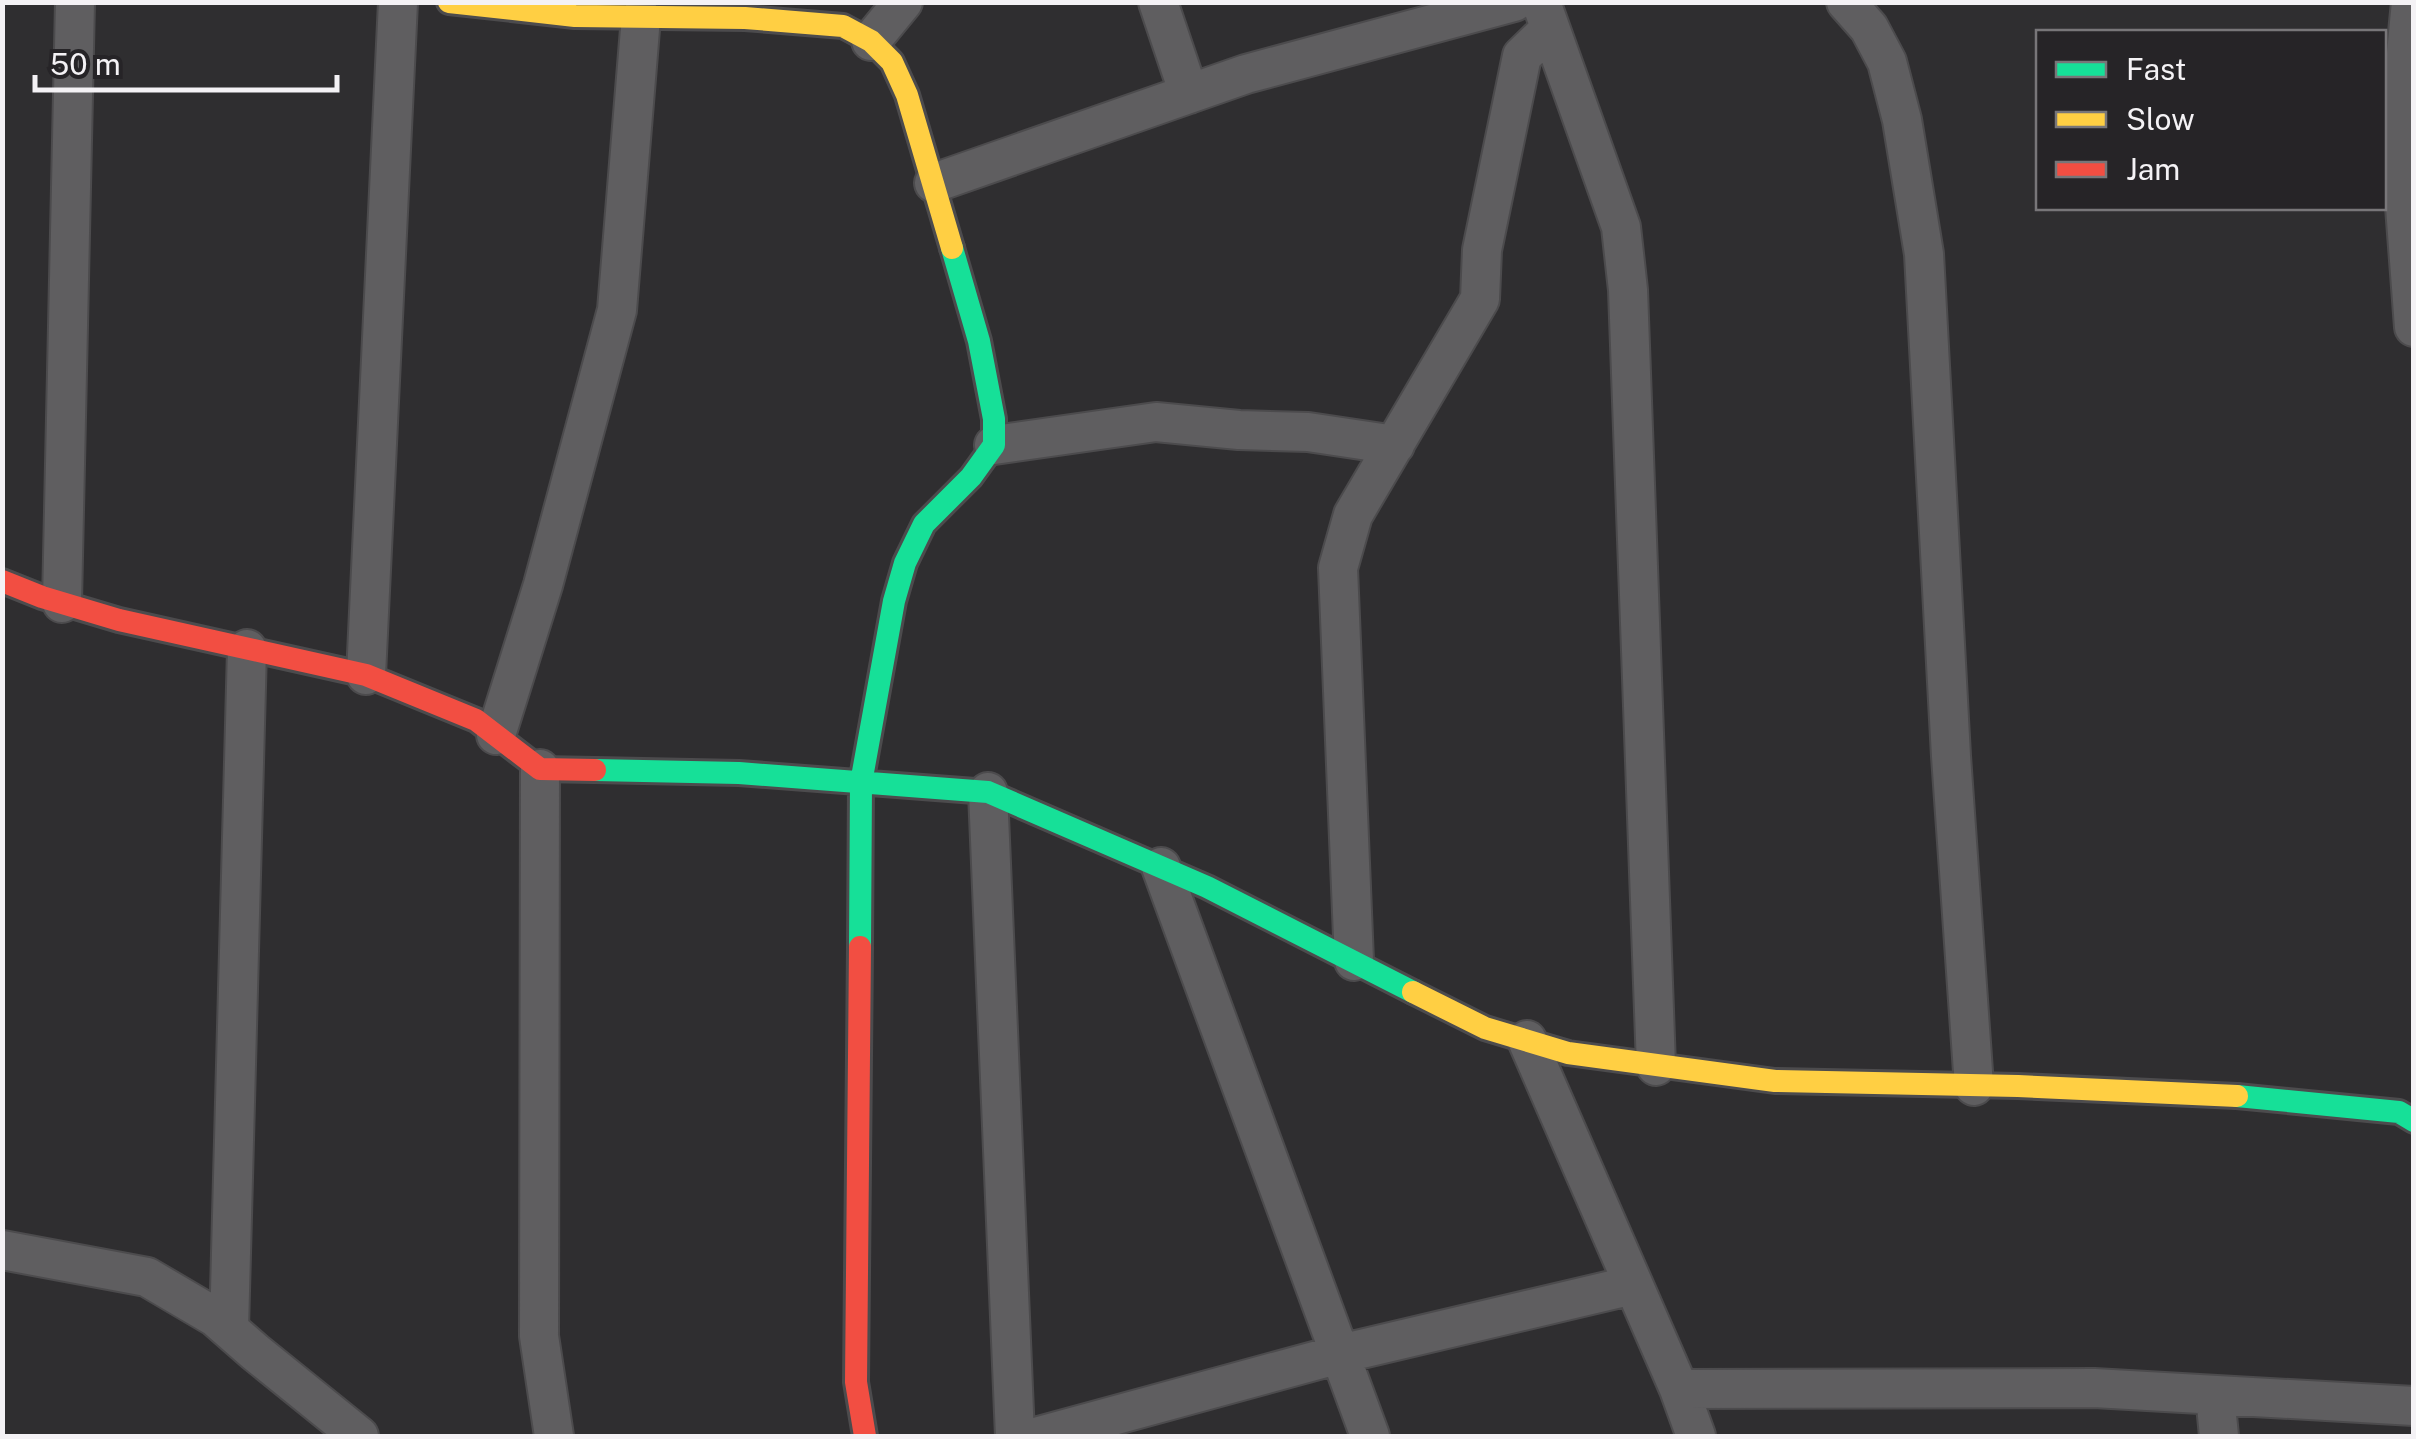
<svg xmlns="http://www.w3.org/2000/svg" width="2416" height="1439" font-family="'Public Sans',sans-serif">
<style>
.lines{fill:none;stroke-linecap:round;stroke-linejoin:round}
.street-casing{stroke:#4c4b4d;stroke-width:42}
.fast-casing{stroke:#4c4b4d;stroke-width:28}
.slow-casing{stroke:#4c4b4d;stroke-width:28}
.jam-casing{stroke:#4c4b4d;stroke-width:28}
.street{stroke:#5f5e60;stroke-width:38}
.fast{stroke:#16e098;stroke-width:22}
.slow{stroke:#ffcf43;stroke-width:22}
.jam{stroke:#f24e42;stroke-width:22}
</style>
<rect width="100%" height="100%" fill="#2f2e30"/>
<g class="lines">
<defs>
<path id="street" d="M1158,2L1189,94
M1541,2L1621,227L1628,290L1656,1066
M1846,2L1869,28L1887,62L1902,120L1924,254L1951,756L1974,1086
M2411,2L2399,126L2414,327
M871,41L903,2
M934,183L1246,74L1514,2
M994,445L1156,422L1239,430L1308,432L1395,445
M62,603L75,2
M366,675L398,2
M496,735L543,585L617,310L641,17
M540,769L539,1336L554,1436
M988,792L1015,1436
M1161,867L1370,1436
M1354,961L1338,568L1353,515L1480,299L1482,250L1522,56L1550,29
M1527,1040L1679,1389L1696,1436
M2,1250L147,1277L215,1317L255,1352L359,1436
M229,1329L247,649
M1679,1389L2094,1388L2414,1406
M2215,1395L2219,1436
M1039,1436L1340,1354L1633,1285"/>
<path id="fast" d="M595,770L739,773L988,792L1207,887L1413,992
M860,947L861,783L894,601L905,563L924,524L971,477L994,445V419L979,341L952,248
M2237,1096L2399,1112L2414,1121"/>
<path id="slow" d="M449,2L575,16L745,18L843,26L871,41L892,62L907,95L952,248
M1413,992L1485,1028L1568,1053L1775,1081L2018,1086L2237,1096"/>
<path id="jam" d="M2,581L42,597L119,620L366,675L476,720L540,769L595,770
M860,947L856,1382L865,1436"/>
</defs>
<use href="#street" class="street-casing"/>
<use href="#fast" class="fast-casing"/>
<use href="#slow" class="slow-casing"/>
<use href="#jam" class="jam-casing"/>
<use href="#street" class="street"/>
<use href="#fast" class="fast"/>
<use href="#slow" class="slow"/>
<use href="#jam" class="jam"/>
</g>
<rect width="2416" height="1439" fill="none" stroke="#f4f2f5" stroke-width="10"/>
<rect x="2036" y="30" width="350" height="180" fill="#262427" stroke="#787679" stroke-width="2.5"/>
<rect x="2056" y="62" width="50" height="15" fill="#16e098" stroke="#787679" stroke-width="2.5"/>
<text x="2126" y="80" font-size="30" fill="#f4f2f5">Fast</text>
<rect x="2056" y="112" width="50" height="15" fill="#ffcf43" stroke="#787679" stroke-width="2.5"/>
<text x="2126" y="130" font-size="30" fill="#f4f2f5">Slow</text>
<rect x="2056" y="162" width="50" height="15" fill="#f24e42" stroke="#787679" stroke-width="2.5"/>
<text x="2126" y="180" font-size="30" fill="#f4f2f5">Jam</text>
<path d="M35 75v15h302v-15" fill="none" stroke="#f4f2f5" stroke-width="5"/>
<text x="50" y="75" font-size="30" fill="#f4f2f5" stroke="#262427" stroke-width="8" paint-order="stroke">50 m</text>
</svg>
